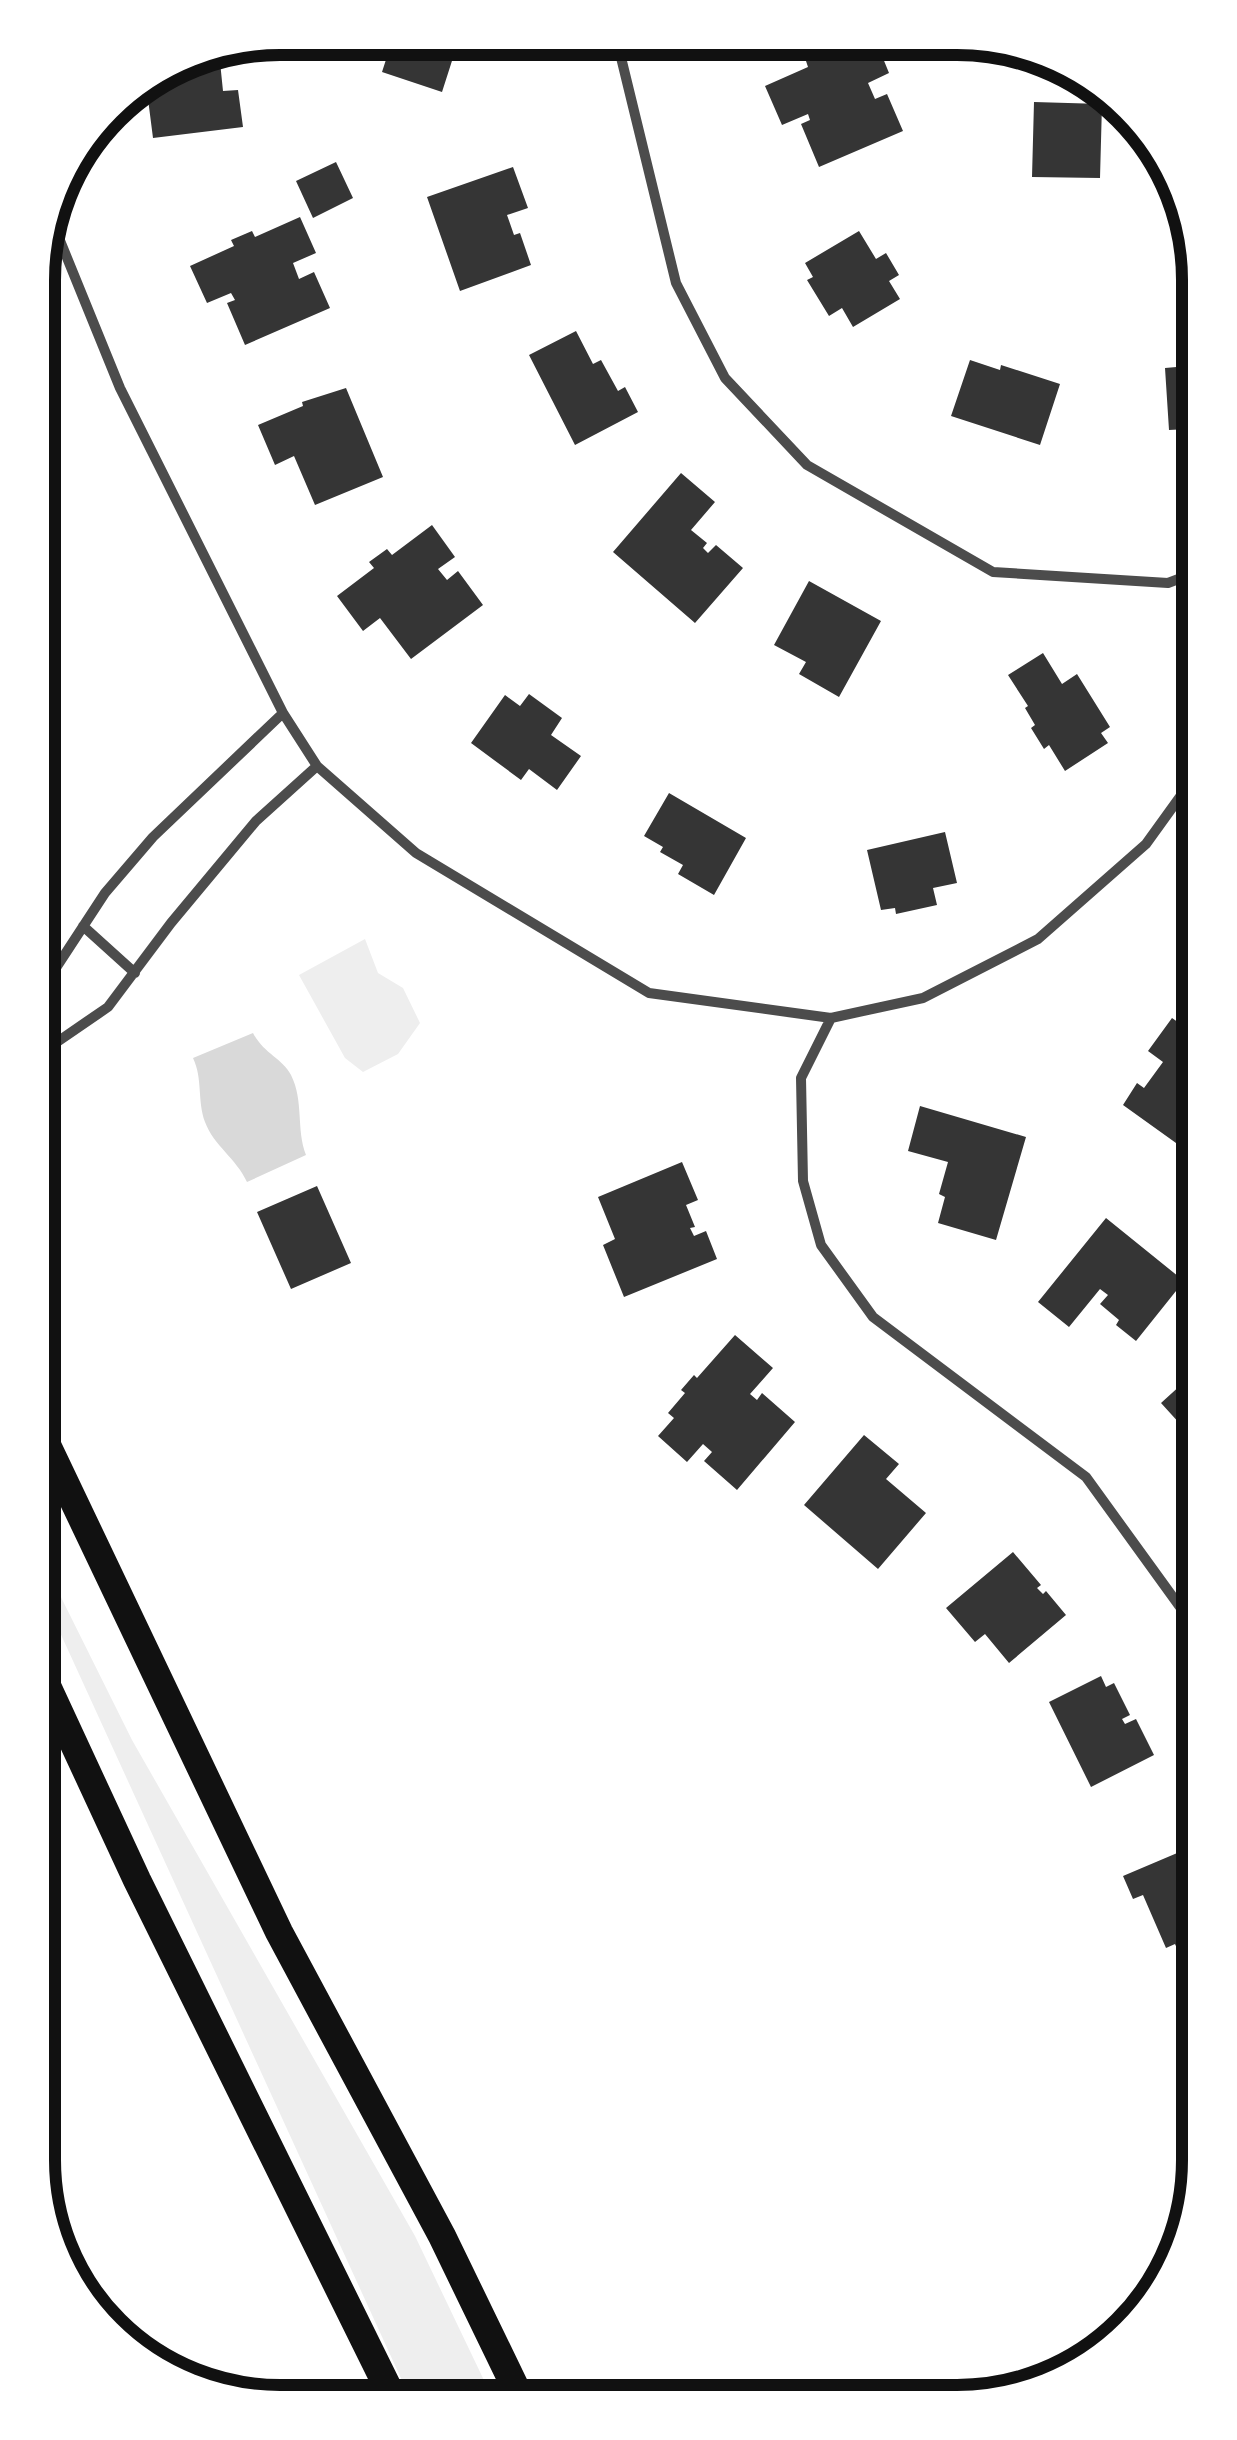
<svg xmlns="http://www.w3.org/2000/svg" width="1237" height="2440" font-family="'DejaVu Sans',sans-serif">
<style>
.green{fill:#eee}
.water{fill:#d9d9d9}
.building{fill:#353535}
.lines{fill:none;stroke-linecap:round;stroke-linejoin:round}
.minor{stroke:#4c4c4c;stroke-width:10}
.trunk{stroke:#111;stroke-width:28}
.rim{fill:none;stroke:#111;stroke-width:12}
</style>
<rect width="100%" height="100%" fill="#fff"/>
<path class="green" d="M365,939L378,973L403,988L420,1023L398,1054L363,1072L345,1058L299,975Z
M47,1569L132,1740L415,2236L492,2397L410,2398L47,1604Z"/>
<path class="water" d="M253,1033C264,1054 282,1058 291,1075C304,1101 296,1129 306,1155L247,1182C236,1158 214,1146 205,1122C197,1100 203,1079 193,1058Z"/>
<path class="building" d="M393,38L459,39L442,92L382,72Z
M869,41H876L889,73L868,83L875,99L887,94L903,131L819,167L801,124L810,120L808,114L782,125L765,86L808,67L806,61L828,52L830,58Z
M219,52L223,91L238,90L243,127L153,138L148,99H155L152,78L188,56Z
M1034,102L1102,104L1100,178L1032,177Z
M336,162L353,198L313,218L296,181Z
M513,167L528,208L507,215L514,235L520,233L531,265L460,291L427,197Z
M300,217L316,253L293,263L299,279L314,272L330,308L245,345L227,303L235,300L231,293L207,303L190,266L234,246L231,240L252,231L255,237Z
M859,231L876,259L886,253L899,275L889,281L900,299L853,327L842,308L829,316L807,280L813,277L805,263Z
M576,331L593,364L601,360L618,391L625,387L638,412L575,445L529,355Z
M970,360L1000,370L1001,365L1060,384L1040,445L951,416Z
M1188,366V429L1169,430L1165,368Z
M346,388L383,477L315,505L294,456L275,465L258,425L303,406L302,402Z
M681,473L715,502L691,530L707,543L703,548L708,553L716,545L743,568L695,623L613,552Z
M432,525L455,557L438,569L447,580L458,571L483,605L411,659L380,618L363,631L337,596L374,568L369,562L387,549L392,555Z
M809,581L881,621L839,697L799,674L806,662L774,645Z
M1043,653L1062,684L1077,674L1110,727L1101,733L1108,743L1065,771L1049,745L1044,749L1031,728L1035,725L1025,708L1028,706L1008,675Z
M529,694L562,718L551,735L581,756L557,790L529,769L521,780L471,743L505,695L520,706Z
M669,793L746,838L714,895L678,874L683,865L660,852L663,847L644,836Z
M945,832L957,883L933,888L937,905L896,914L895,908L881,910L867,850Z
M1172,1018L1192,1032V1120L1176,1143L1123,1105L1137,1083L1144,1088L1163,1062L1148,1051Z
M920,1106L1026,1137L996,1240L938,1223L945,1197L939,1194L948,1162L908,1151Z
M682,1162L698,1200L686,1205L695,1227L690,1228L694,1236L706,1231L717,1259L624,1297L603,1245L615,1239L598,1197Z
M317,1186L351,1263L291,1289L257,1212Z
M1106,1218L1184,1281L1136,1341L1116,1325L1119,1320L1100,1304L1108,1295L1100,1289L1069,1327L1038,1302Z
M735,1335L773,1368L750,1394L757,1400L762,1393L795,1422L737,1490L704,1461L712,1452L703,1444L687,1462L658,1436L674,1418L668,1413L685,1393L681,1390L694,1375L697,1378Z
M1194,1373V1432L1191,1436L1161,1403Z
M864,1435L899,1464L886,1479L926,1513L878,1569L804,1505Z
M1013,1552L1041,1585L1037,1588L1043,1594L1046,1591L1066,1615L1009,1663L985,1634L975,1642L946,1608Z
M1101,1676L1106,1687L1114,1683L1130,1715L1122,1719L1125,1724L1136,1719L1154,1755L1091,1787L1049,1702Z
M1189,1848L1197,1866L1198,1952L1182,1959L1175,1944L1166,1948L1143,1895L1133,1899L1123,1876Z"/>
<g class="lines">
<path class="minor" d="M617,41L676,283L725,378L807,465L993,572L1168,583L1189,575
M50,216L120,388L283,713L317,766L416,853L649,993L831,1018L923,998L1038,939L1146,844L1190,783
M83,926L135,973
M43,983L50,977L105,893L153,837L283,713
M831,1018L801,1078L803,1181L821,1245L873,1317L1086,1477L1196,1629
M44,1051L108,1007L171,923L256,821L317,766"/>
<path class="trunk" d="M46,1443L279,1932L442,2236L520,2397
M47,1686L137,1880L393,2398"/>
</g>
<path d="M0 0H1237V2440H0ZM280 55H957A225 225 0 0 1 1182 280V2160A225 225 0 0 1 957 2385H280A225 225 0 0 1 55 2160V280A225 225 0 0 1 280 55Z" fill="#fff" fill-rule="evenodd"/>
<path class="rim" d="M280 55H957A225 225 0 0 1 1182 280V2160A225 225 0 0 1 957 2385H280A225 225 0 0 1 55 2160V280A225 225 0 0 1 280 55Z"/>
</svg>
